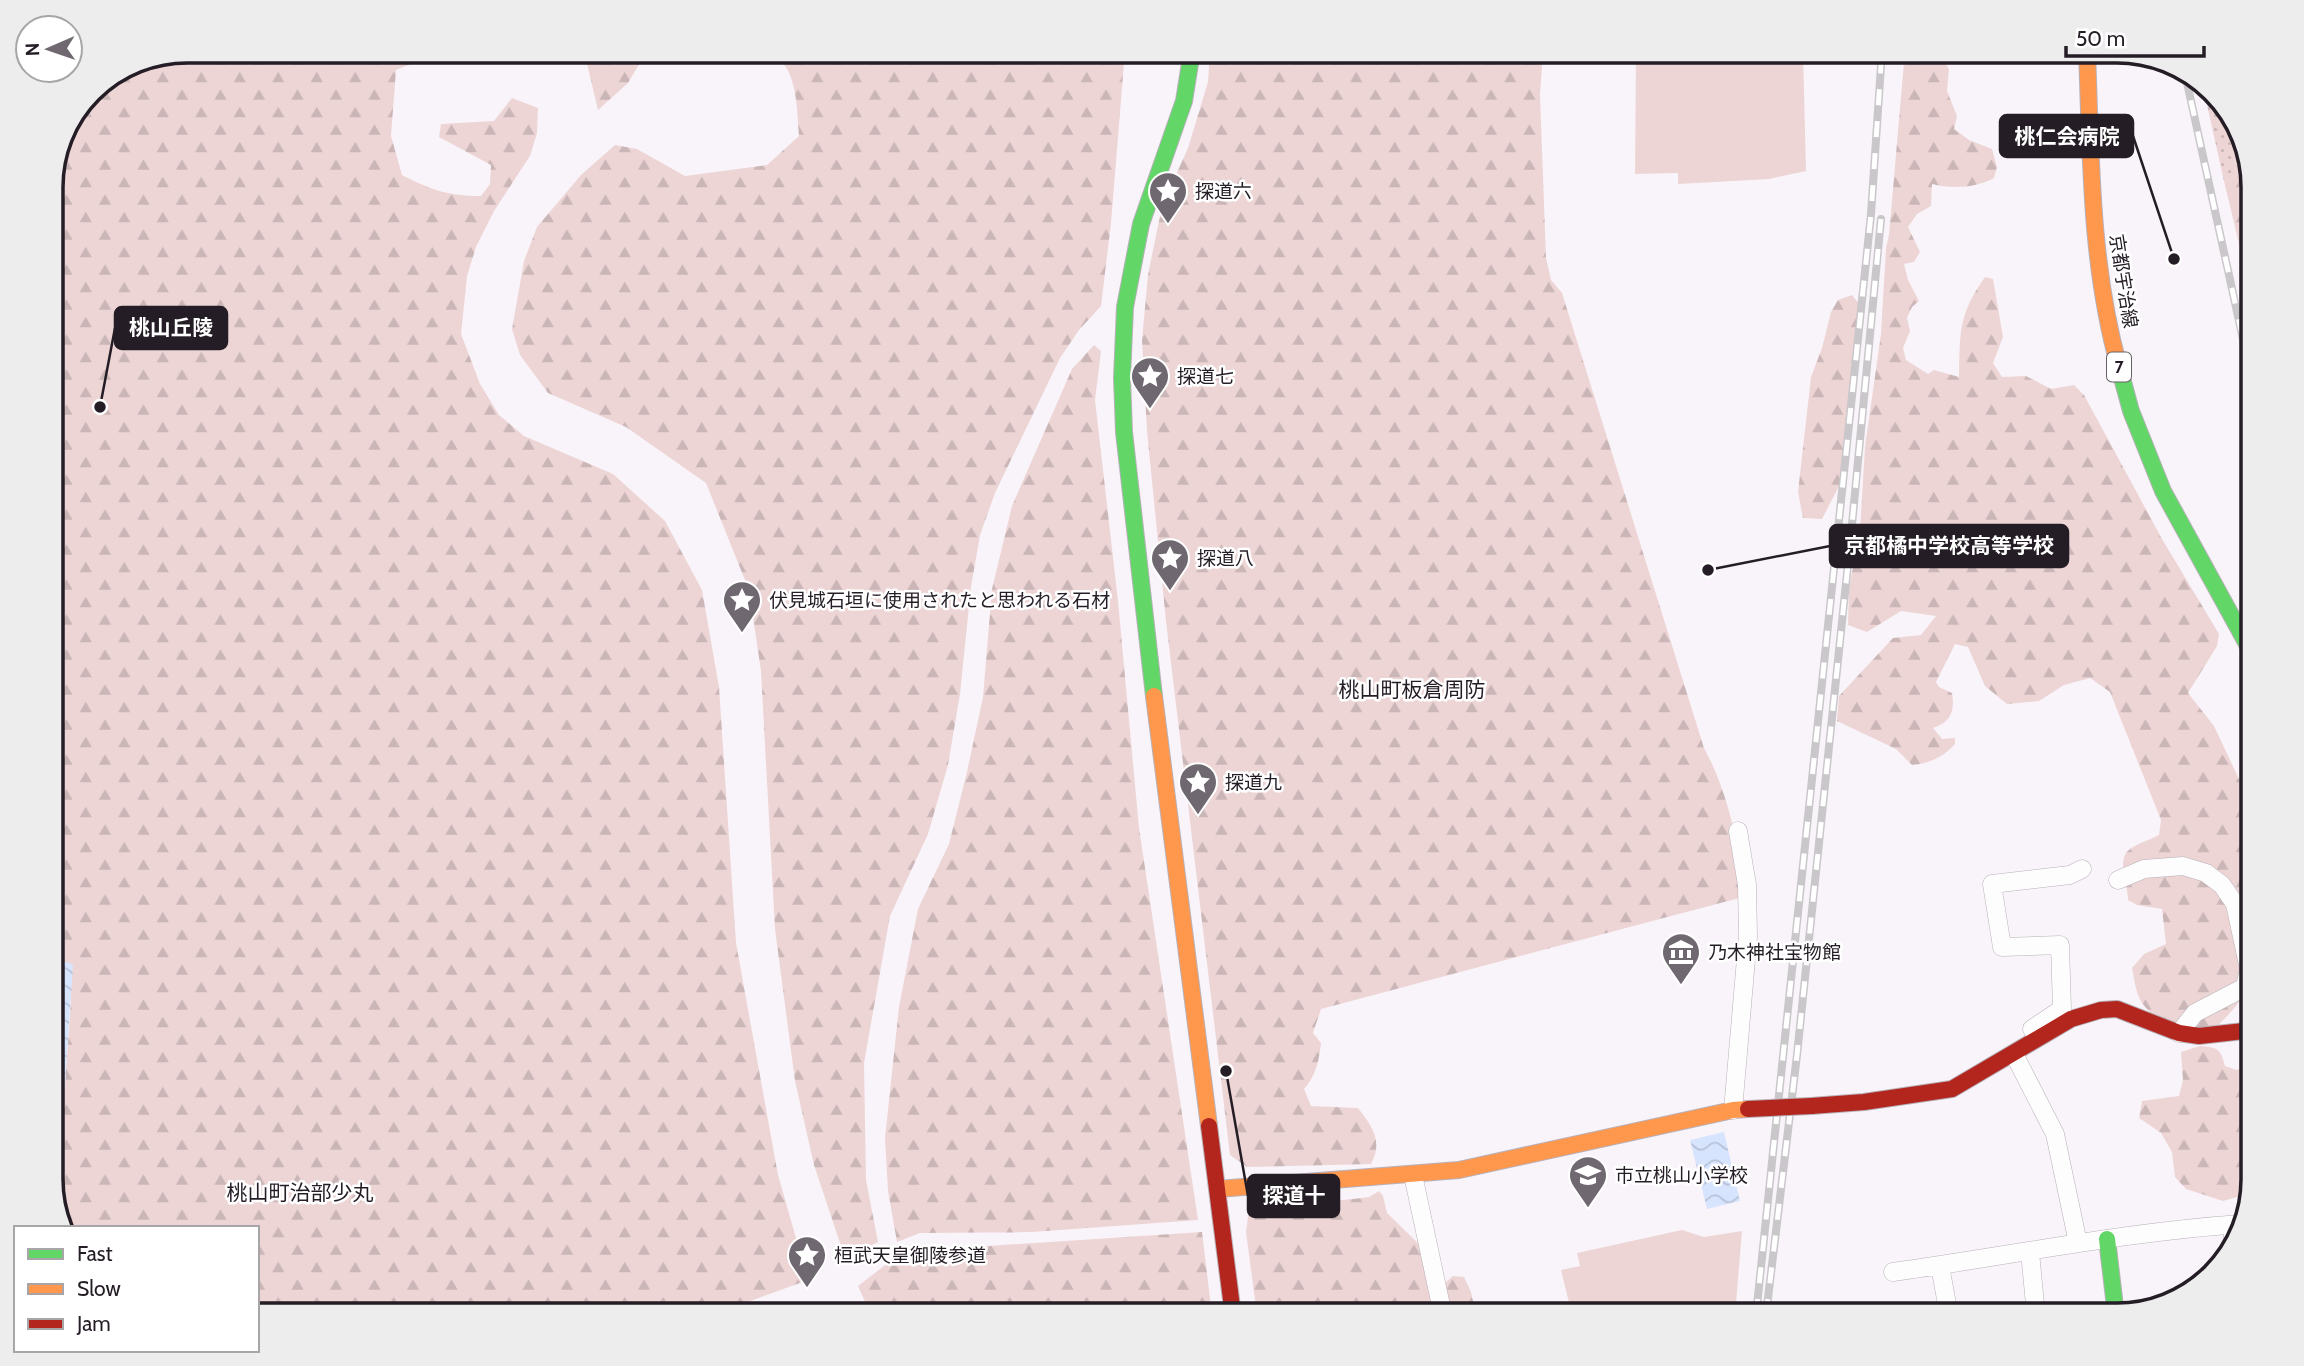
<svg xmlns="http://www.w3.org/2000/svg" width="2304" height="1366" font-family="Cabin,'Noto Sans JP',sans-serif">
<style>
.grass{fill:url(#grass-dots)}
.forest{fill:url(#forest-firs)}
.pitch{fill:#edd5d5}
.water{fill:url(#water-waves)}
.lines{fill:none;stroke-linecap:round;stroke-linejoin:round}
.street-casing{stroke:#b8b1b9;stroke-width:19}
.fast-casing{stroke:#b8b1b9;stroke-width:18}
.slow-casing{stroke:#b8b1b9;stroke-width:18}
.jam-casing{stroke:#b8b1b9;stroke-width:18}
.street{stroke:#fefdfe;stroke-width:18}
.fast{stroke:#63d668;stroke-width:16}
.slow{stroke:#ff974d;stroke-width:16}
.jam{stroke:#b3261e;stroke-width:16}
.rail-casing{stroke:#c9c7ca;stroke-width:8}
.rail{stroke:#fff;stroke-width:5;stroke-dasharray:16;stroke-linecap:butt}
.jam-bridge-casing{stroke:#b8b1b9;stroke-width:18;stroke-linecap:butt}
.jam-bridge{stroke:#b3261e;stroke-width:16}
.labels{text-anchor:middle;stroke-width:5;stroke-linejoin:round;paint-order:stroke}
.shield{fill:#fff;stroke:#666167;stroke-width:2}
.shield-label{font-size:18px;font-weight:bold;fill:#251d26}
.poi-label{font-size:19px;fill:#251d26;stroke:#fff;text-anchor:start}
.street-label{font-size:19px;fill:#251d26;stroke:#fff}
.neighbourhood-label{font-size:21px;fill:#251d26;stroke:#fff}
.rim{fill:none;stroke:#251d26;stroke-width:3.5}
.leader{fill:none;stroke:#251d26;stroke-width:2.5}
.callout-dot{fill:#251d26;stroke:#fff;stroke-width:2.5}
.callout{fill:#251d26;stroke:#251d26;stroke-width:2.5}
.callout-label{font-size:21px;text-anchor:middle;font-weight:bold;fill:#fff}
</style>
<defs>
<pattern id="grass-dots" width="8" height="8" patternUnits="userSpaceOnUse" patternTransform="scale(1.75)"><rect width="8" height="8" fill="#edd5d5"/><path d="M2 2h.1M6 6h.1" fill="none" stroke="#cbb6b7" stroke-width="1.8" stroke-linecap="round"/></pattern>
<pattern id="forest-firs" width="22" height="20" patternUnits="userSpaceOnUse" patternTransform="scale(1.75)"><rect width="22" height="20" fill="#edd5d5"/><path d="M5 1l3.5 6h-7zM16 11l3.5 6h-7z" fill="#cbb6b7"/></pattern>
<pattern id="water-waves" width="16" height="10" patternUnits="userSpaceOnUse" patternTransform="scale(1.75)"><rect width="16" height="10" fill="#d7e4fd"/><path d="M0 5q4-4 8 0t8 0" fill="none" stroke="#b8c3d9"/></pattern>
</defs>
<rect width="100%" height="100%" fill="#f9f4fa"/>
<path class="grass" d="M2203,87L2236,122L2231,124L2236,177L2224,181Z"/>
<path class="forest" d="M187,51H426L425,54L413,63L396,70L391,136L402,175C431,190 448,196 481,196L490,184L491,165L439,137L441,124L494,121L512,98L538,108L537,133L530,156L494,211L476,247L467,276L461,334L480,384L499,415L524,436L613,474L665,521L702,590L719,687L736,943L778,1175L808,1280L712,1315H257V1228H63L51,1188V1169L63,1112L71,1001L57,963L51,971V179L61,134L91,90L135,61Z
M584,51H647L628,83L598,110Z
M747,51H1125L1111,223L1101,306L1079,330L1060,358L995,493L980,535L971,587L960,694L948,765L928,834L890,916L864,1063L866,1180L878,1242L845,1258L814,1165L795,1081L775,929L761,671L749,590L706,483L626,427L548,393L520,355L512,329L524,261L537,227L581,175L615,145L637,149L685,176L767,165L799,136C797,112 798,70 775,56C767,52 755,54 747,51Z
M1210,51H1543L1540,95L1546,258L1551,280L1562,293L1704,748C1728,792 1740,847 1743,897L1321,1009L1313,1033L1321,1043C1319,1061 1316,1075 1304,1089L1311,1106L1358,1108C1373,1127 1383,1142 1371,1164L1247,1167L1230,1155L1166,621L1147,431L1142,340L1148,275L1162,206L1188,148L1208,82Z
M1905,51H1937L1949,69L1947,91L1957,116L1954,129L1969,140L1992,149L1997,167L1994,178C1976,188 1952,189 1932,184L1931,206L1917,214L1908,227L1920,252L1914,262L1904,264L1908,280L1919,301L1912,307L1907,318L1910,331L1903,348L1906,360L1928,374L1934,370L1959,377C1960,333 1958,315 1985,277L1993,279L2003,337L1993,363L2002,377L2026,376L2051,389L2074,385L2084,395L2162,539L2219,634L2217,646L2188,693L2214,726L2253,809V943C2244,958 2251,961 2250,976C2250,994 2228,1016 2215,1028C2188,1029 2149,1024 2138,995C2135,987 2134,977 2132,968L2144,954L2166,944L2162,909L2137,905L2128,900C2128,883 2114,857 2133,847C2141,842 2150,840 2159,835L2161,820L2110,692L2090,678L2064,685L2039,701L2007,704L1985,686L1968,647L1955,644L1936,682L1939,687L1952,693C1955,711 1951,722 1933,728L1942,739L1955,738V744C1944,757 1928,764 1912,765L1896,749L1837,721L1839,696L1893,638L1921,635L1936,616L1901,611L1867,632L1848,625L1849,588L1860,531L1865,447L1881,334L1886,248L1889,235Z
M2236,122L2253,188V293L2251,294L2224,181L2236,177L2231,124Z
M1852,295L1860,305L1859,331L1852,374L1847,465L1839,486L1822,519L1803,518L1798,492L1811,377L1822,348L1831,312L1838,300Z
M1094,345L1101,351L1095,400L1118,601L1139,828L1198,1220L1032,1232L920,1233L897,1242L888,1191L885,1138L899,1007L918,909L949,844L967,772L983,697L992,589L1012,506L1072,369Z
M2200,1046C2217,1047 2221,1049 2225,1066L2236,1070L2253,1066V1081L2248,1100L2252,1121L2239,1128L2241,1158L2247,1177L2244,1195L2223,1201L2186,1189L2175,1177L2172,1152L2161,1133L2139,1118L2142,1101L2179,1096L2183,1080L2181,1052Z
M1379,1191L1383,1196L1387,1213L1422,1247L1433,1315H1257L1246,1232L1249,1209L1353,1199L1369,1197Z
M1202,1232L1212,1315H871L858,1286L893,1259L927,1250Z
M1453,1276L1464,1277L1471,1292L1476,1315H1447L1444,1299L1446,1282Z"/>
<path class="pitch" d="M1636,51H1803L1806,171L1769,179L1678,184V173L1635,174Z
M1682,1230L1704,1237L1742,1231L1735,1315H1572L1561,1270L1580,1266L1577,1253Z"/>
<path class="water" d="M67,962L73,965L63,1112L51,1169V971L57,963Z
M1724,1132L1740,1201L1707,1209L1690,1140Z"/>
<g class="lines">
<defs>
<path id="street" d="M2118,880L2144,869L2183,866L2206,873L2222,885L2235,904L2249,969L2245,987L2195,1013L2179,1033
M2034,1032L2032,1029L2062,1009L2060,945L2002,947L1992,884L2070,875L2082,869
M2014,1054L2055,1134L2078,1243
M1733,1110L1748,936L1747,885L1738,831
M1413,1175L1443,1315
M2232,1225L2234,1248
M2030,1252L2036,1315
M1940,1266L1949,1315
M1893,1272C2009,1256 2124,1232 2241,1224"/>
<path id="fast" d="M2119,367L2131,411L2163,491L2253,655
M1154,696L1124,432L1122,378L1125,307L1141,224L1184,101L1192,51
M2107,1239L2116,1315"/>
<path id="slow" d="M2087,51C2091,156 2090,264 2119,367
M1154,696L1209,1126
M1218,1189L1459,1170L1733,1110L1748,1109"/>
<path id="jam" d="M1811,1106L1864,1102L1952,1089L2071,1019L2101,1010L2117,1009L2179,1033L2199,1036L2253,1030
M1209,1126L1233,1315"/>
</defs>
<use href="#street" class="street-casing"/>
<use href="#fast" class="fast-casing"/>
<use href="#slow" class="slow-casing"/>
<use href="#jam" class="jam-casing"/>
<use href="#street" class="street"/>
<use href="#fast" class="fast"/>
<use href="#slow" class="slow"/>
<use href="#jam" class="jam"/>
<defs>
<path id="rail" d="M2184,69L2253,385
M1756,1315L1871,214L1882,51
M1766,1315L1797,1055L1851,535L1881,219"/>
</defs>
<use href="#rail" class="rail-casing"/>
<use href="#rail" class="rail"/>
<defs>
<path id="jam-bridge" d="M1748,1109L1811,1106"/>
</defs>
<use href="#jam-bridge" class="jam-bridge-casing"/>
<use href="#jam-bridge" class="jam-bridge"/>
</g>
<defs>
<symbol id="sight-pin" viewBox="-11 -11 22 30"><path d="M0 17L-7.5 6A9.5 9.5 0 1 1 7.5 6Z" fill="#6f6870" stroke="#fff"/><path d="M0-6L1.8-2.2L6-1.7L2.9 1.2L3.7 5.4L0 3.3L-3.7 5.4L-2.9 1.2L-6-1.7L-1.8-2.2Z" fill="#fff"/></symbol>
<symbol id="museum-pin" viewBox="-11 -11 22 30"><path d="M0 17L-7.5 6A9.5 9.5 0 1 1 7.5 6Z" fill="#6f6870" stroke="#fff"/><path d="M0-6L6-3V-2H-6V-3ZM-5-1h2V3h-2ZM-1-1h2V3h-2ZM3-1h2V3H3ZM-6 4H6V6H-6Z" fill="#fff"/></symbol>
<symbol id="school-pin" viewBox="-11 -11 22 30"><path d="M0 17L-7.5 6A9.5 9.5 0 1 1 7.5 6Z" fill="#6f6870" stroke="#fff"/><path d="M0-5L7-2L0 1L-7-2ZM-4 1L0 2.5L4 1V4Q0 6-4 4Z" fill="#fff"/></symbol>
</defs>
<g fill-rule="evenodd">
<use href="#sight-pin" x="1146" y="169" width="44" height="60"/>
<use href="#sight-pin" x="1128" y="354" width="44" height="60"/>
<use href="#sight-pin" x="1148" y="536" width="44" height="60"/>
<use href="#sight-pin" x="720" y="578" width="44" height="60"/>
<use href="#sight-pin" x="1176" y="760" width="44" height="60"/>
<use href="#museum-pin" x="1659" y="930" width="44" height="60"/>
<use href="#school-pin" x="1566" y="1153" width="44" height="60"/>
<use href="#sight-pin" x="785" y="1233" width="44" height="60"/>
</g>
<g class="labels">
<rect class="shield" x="2107" y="352.5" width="24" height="29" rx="5"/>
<g class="shield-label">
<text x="2119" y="373">7</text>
</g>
<g class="poi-label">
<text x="1195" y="198">探道六</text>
<text x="1177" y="383">探道七</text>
<text x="1197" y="565">探道八</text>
<text x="769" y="607">伏見城石垣に使用されたと思われる石材</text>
<text x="1225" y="789">探道九</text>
<text x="1708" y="959">乃木神社宝物館</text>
<text x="1615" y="1182">市立桃山小学校</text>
<text x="834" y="1262">桓武天皇御陵参道</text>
</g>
<g class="street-label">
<text transform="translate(2124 281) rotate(81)" y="7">京都宇治線</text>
</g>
<g class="neighbourhood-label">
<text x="1412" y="697">桃山町板倉周防</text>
<text x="300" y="1200">桃山町治部少丸</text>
</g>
</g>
<path d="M0 0H2304V1366H0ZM187 63H2117A124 124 0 0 1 2241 187V1179A124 124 0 0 1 2117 1303H187A124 124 0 0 1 63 1179V187A124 124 0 0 1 187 63Z" fill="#eeedee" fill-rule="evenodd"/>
<path class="rim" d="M187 63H2117A124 124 0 0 1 2241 187V1179A124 124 0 0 1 2117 1303H187A124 124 0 0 1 63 1179V187A124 124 0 0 1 187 63Z"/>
<path class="leader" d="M2174 259L2133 136M100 407L115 328M1708 570L1830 546M1226 1071L1248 1196"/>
<g class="callout-dot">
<circle cx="2174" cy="259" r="7"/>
<circle cx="100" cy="407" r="7"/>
<circle cx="1708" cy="570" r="7"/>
<circle cx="1226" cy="1071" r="7"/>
</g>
<g class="callout">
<rect x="2000" y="115" width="133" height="42" rx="7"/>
<rect x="115" y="307" width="112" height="42" rx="7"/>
<rect x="1830" y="525" width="238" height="42" rx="7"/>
<rect x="1248" y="1175" width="91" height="42" rx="7"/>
</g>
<g class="callout-label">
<text x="2067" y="144">桃仁会病院</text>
<text x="171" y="335">桃山丘陵</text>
<text x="1949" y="553">京都橘中学校高等学校</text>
<text x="1294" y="1203">探道十</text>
</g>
<rect x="14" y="1226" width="245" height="126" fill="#ffffff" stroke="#a8a5a8" stroke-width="2"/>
<rect x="28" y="1249" width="35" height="10" fill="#63d668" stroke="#a8a5a8" stroke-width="2"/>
<text x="77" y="1261" font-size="21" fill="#251d26">Fast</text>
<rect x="28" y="1284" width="35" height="10" fill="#ff974d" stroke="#a8a5a8" stroke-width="2"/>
<text x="77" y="1296" font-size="21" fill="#251d26">Slow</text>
<rect x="28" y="1319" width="35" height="10" fill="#b3261e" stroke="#a8a5a8" stroke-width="2"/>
<text x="77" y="1331" font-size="21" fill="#251d26">Jam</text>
<g transform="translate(49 49) rotate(268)"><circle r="33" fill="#ffffff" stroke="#a8a5a8" stroke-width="2"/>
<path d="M0-5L12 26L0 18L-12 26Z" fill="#6f6870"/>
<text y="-10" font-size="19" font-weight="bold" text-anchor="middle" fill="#251d26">N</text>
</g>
<path d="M2066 46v10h138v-10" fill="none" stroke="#251d26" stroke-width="3.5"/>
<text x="2076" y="46" font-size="21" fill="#251d26" stroke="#ffffff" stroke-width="5" paint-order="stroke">50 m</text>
</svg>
